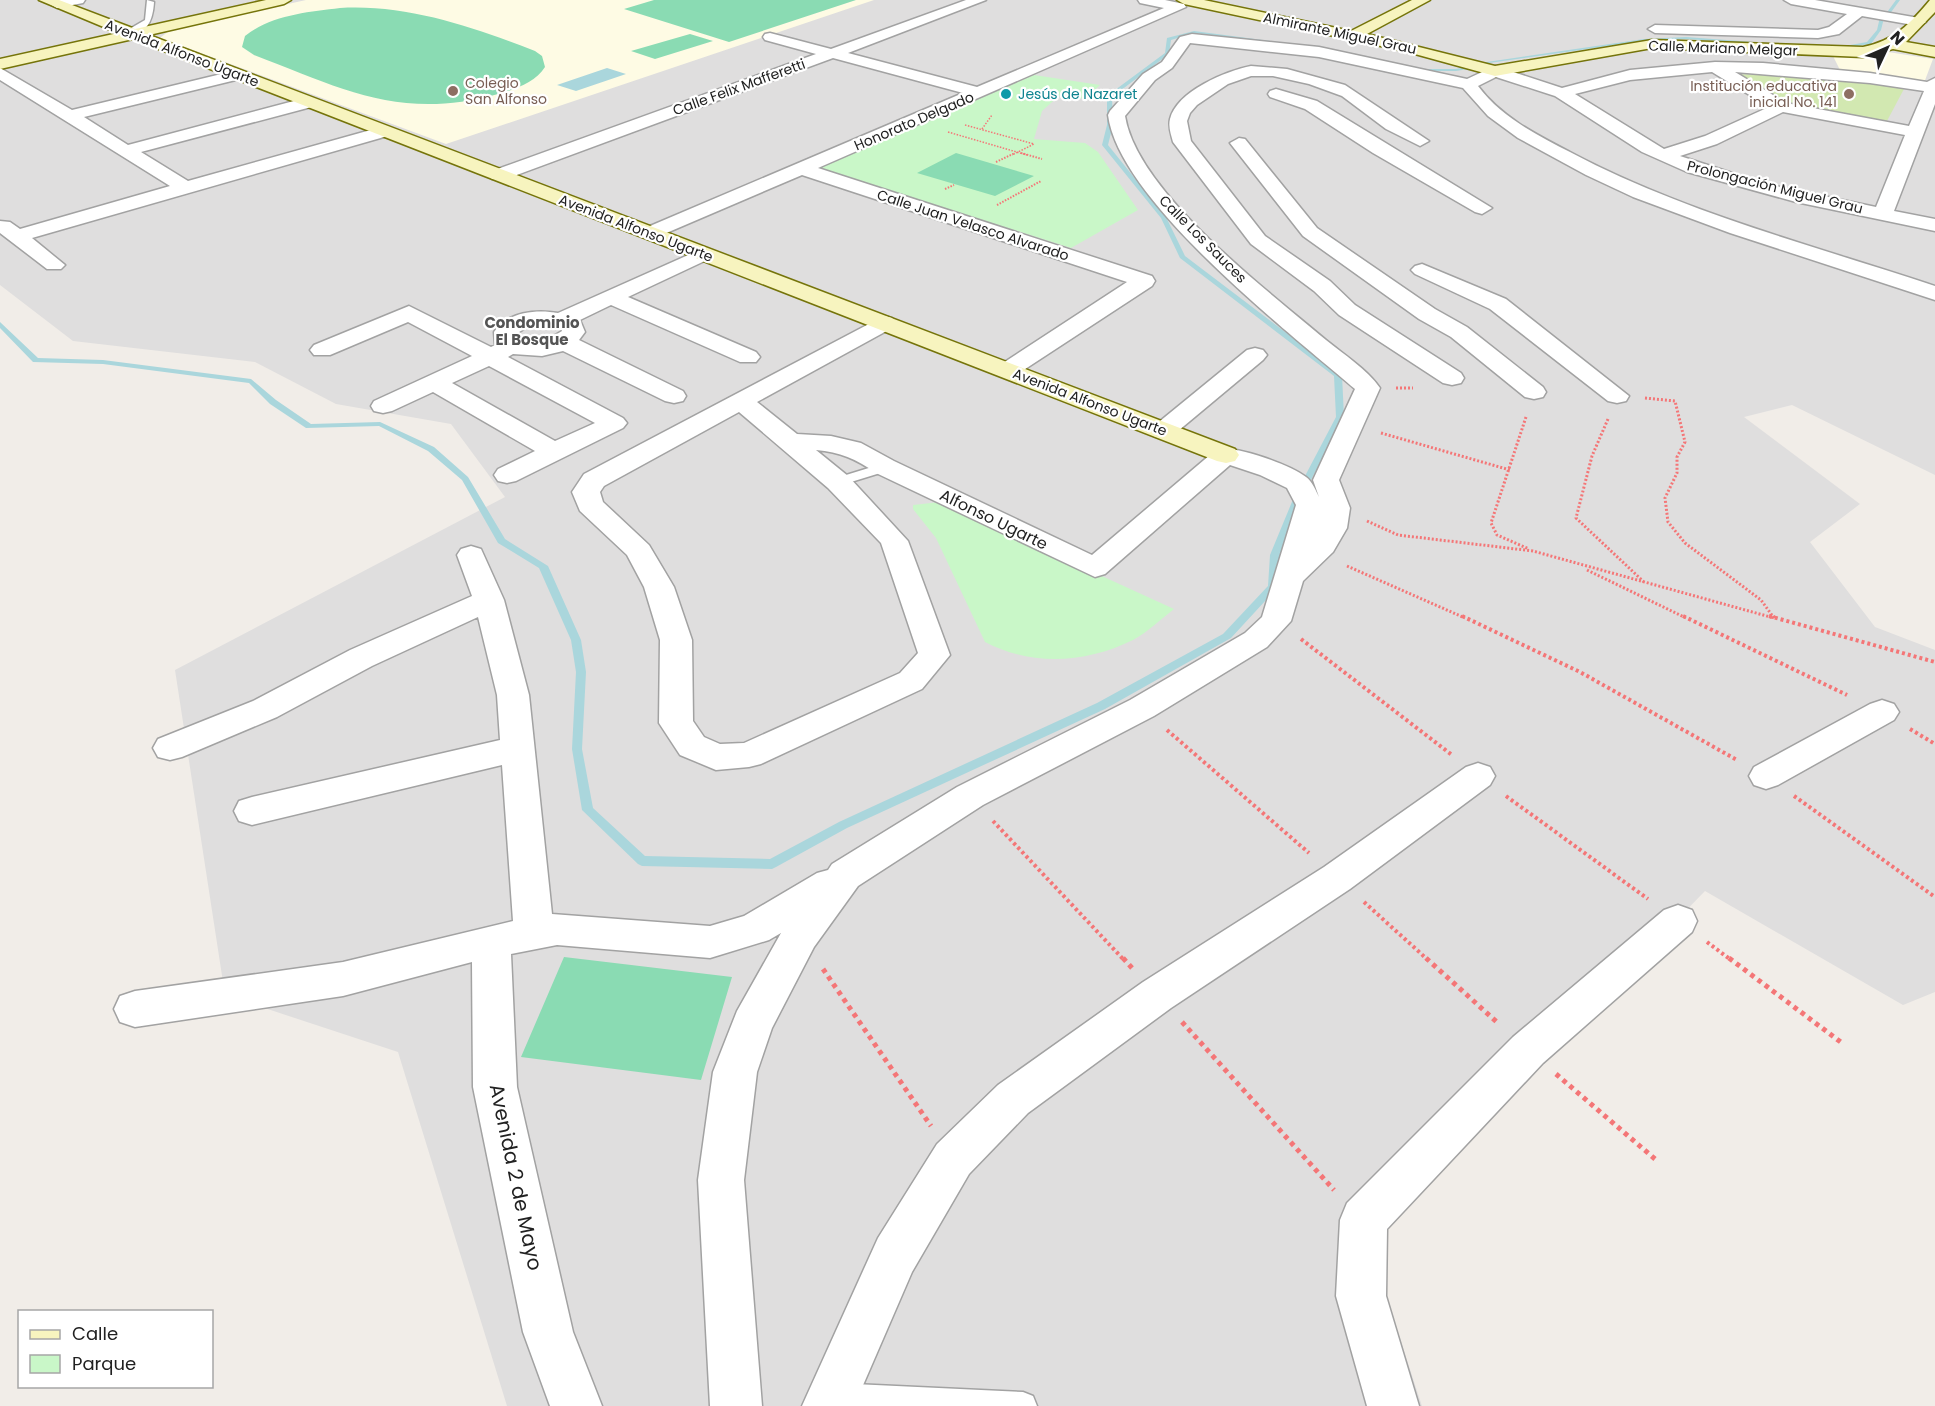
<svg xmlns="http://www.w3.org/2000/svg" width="1935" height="1406" font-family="Poppins,sans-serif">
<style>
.residential{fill:#dfdede}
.education{fill:#fefbe4}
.grass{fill:#d2e8b1}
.park{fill:#c9f7c8}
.pitch{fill:#8adbb3}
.water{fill:#aad6dc}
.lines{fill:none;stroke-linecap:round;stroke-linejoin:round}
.stream{fill:#aad6dc;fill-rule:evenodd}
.lane-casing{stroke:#a2a2a2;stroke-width:3}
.street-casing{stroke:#a2a2a2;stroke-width:3}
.secondary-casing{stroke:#75740a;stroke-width:3}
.path-far4{stroke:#f47677;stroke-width:1.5;stroke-dasharray:1.5 1.5;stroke-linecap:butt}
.path-far3{stroke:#f47677;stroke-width:2;stroke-dasharray:1.5 1.5;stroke-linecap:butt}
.path-far2{stroke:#f47677;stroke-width:3;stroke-dasharray:2 2;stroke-linecap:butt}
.path-far1{stroke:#f47677;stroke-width:4;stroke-dasharray:3 3;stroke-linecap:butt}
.path{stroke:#f47677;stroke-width:5;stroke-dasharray:4.5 4.5;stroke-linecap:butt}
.lane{fill:#fff;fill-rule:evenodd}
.street{fill:#fff;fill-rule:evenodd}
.secondary{fill:#f7f4bf;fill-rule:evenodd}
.education-dot{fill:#8d6e63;stroke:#fff;stroke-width:2}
.culture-dot{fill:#0f9aa8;stroke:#fff;stroke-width:2}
.labels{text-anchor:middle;stroke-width:4.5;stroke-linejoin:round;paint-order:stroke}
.far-street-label{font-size:14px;fill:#212121;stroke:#fff}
.far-education-label{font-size:14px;fill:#785e54;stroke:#fff;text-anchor:start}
.far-culture-label{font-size:14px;fill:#0d838f;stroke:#fff;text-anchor:start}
.far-neighbourhood-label{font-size:15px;font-weight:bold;fill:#545454;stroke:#fff}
.street-label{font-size:16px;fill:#212121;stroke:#fff}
.near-street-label{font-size:20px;fill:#212121;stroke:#fff}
</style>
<rect width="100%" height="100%" fill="#f1ede8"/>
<path class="residential" d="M0,0H1935V475L1792,405L1744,417L1860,504L1810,542L1875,627L1935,650V992L1903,1005L1705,891L1367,1238L1422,1406H507L398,1052L225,995L175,670L505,497L451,424L336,404L255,362L73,341L0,285Z"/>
<path class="education" d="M306,0H874L446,144L160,38L170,30Z
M1888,52L1933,59L1924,83L1841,72L1833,56L1869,58Z"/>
<path class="grass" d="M1736,74L1818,77L1905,87L1887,121L1780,101Z"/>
<path class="park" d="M1034,75L1100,85L1085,99L1060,95L1042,111L1034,139L1085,143L1098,152L1138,210L1071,248L819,168Z
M940,502L1174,609C1161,619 1148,632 1133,640C1086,663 1033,667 985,642L936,538L913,509V505Z"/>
<path class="pitch" d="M654,0H856L729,42L624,9Z
M340,8C407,4 473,27 535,51L542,56L545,67C535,83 515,89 498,94C401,121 343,89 254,55L242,47L245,36C271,15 308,12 340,8Z
M690,34L713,41L655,59L631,51Z
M956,153L1034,176L995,196L917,173Z
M564,957L732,977L701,1080L521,1057Z"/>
<path class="water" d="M607,68L626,74L576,91L557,85Z"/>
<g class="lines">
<path class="stream" d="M1896,0H1900L1889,15H1885Z
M1880,17L1884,18L1881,30L1871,44L1837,49L1839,47L1867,42L1877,30Z
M1194,31L1316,47L1314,48L1194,33L1171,40L1169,54L1112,97L1113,125L1108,145L1166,217L1185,256L1342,375L1344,417L1302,497L1280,555L1278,587L1231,638L1105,709L847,828L776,867L772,869L642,866L638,864L582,810L572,749L576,672L571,640L539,568L498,543L462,480L428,451L379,426L306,428L270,404L249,383L103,364L33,362L0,328V322L38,358L103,360L251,379L276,400L311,424L380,422L434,447L468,477L505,539L548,566L581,640L586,672L582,749L593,808L645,856L770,859L839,822L1097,703L1223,634L1268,586L1270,555L1294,497L1336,417L1334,376L1180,258L1161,218L1102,145L1107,125V96L1165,53L1167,38Z
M1686,37L1795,45L1793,46L1686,39L1644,41L1482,64L1480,63L1644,39Z
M1472,66L1474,68L1456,71H1413L1411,70L1413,69H1456Z"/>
<defs>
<path id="lane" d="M147,0L154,2C153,20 147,36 126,35V31L145,20Z
M885,463L890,464L892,467L890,470L838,486L831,482L833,479Z
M833,1383L1023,1392L1033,1396L1037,1406H823L819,1397L823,1387Z"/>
<path id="street" d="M56,0H85L83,3L57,8L50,4Z
M966,0H986L848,53L977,87L1164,8L1140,3L1138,0H1165L1184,4L1186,7L818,168L1152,276L1155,281L1152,286L1016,375H1000L996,370L1000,365L1127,282L802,175L657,237H643L640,233L643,229L963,93L833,58L506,179H492L490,175L492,171L816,54L765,40L763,37L765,34L770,33L831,49Z
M1784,0H1815L1919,18L1926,22L1919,26L1862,16L1839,34L1818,38L1655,33L1648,29L1655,25L1818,30L1829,27L1847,14L1791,4Z
M1192,34L1319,47L1467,79L1495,66L1562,88L1630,70L1715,62L1763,63L1870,73L1927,82L1935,78V104L1894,211L1935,219V231L1796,202L1687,172L1642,152L1555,96L1496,77L1478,86C1501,117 1537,135 1570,152C1685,213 1812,245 1935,286V300L1730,233L1633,197L1586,175L1518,138L1488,116L1463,88L1319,57L1190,43L1172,68L1155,80L1125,116C1137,192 1267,290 1326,340C1343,354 1367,369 1380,388L1339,480L1350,508L1347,528L1333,552L1303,581L1291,621L1267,647L1154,716L983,805L858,886L814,947L772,1028L757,1072L744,1180L762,1406H710L698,1180L713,1072L737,1011L781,933L769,940L710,958L557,945L511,954L517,1087L573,1332L602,1406H550L523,1332L473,1087L472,962L343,996L135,1027L120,1022L114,1009L120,996L135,991L343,962L513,921L502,765L252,825L239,821L234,811L239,801L252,797L500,740L497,695L478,617L372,666L277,717L182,757L170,760L158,757L153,748L158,739L253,701L350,650L472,596L457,555L461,549L471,546L481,549L504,600L529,695L552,914L710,926L744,916L817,873L828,870L832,864L957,787L1130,700L1245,633L1262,617L1296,505L1287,488L1260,475L1230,465L1105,574L1095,577L876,473C856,459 840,452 816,450L848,476L908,541L950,655L922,689L761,764L749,767L716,770L680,755L659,723L660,640L644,587L627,555L580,511L572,492L584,474L884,316L892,318L895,323L892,328L757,402L797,434L831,436L861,443L894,461L1092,555L1217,449C1236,445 1290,465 1306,477C1312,481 1316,491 1319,497L1313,480L1355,389C1289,332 1119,201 1108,115L1110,111L1143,74L1162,62L1180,37ZM1712,72L1769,107L1705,136L1664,149L1575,94L1630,80ZM1735,72L1870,83L1924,91L1909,126L1786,103ZM1783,112L1905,135L1876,207L1766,184L1680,156L1717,144ZM739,412L828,488L881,543L918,653L900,673L744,743L720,744L704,737L693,721L692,640L674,587L649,545L603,502L600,492L604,486Z
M1251,66L1287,69L1345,85L1429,141L1420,146L1386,129L1342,96L1309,84L1273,76H1251L1228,84L1197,105L1190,113L1187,121L1191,141L1265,236L1330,281L1355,305L1461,373L1464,378L1461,383L1452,385L1443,383L1339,315L1314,291L1251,244L1173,142C1171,134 1168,127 1170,119C1177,91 1226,71 1251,66Z
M0,68L72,110L238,70L246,75L244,78L84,117L128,145L309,97L317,102L315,106L141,152L188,181L385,126L394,131L391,135L32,238L65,265L61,269H47L0,233V221L10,222L20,229L170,186L0,80Z
M1276,89L1317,101L1492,208L1482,214L1475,212L1373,153L1305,109L1270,97L1268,94L1270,91Z
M1239,138L1245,139L1317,228L1435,309L1467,327L1543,387L1546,392L1543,397L1534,399L1525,397L1451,337L1419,319L1303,236L1230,143Z
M704,248L711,250L714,254L711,258L628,297L756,352L760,357L756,362H740L611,305L580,320L585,332L579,340L683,391L686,396L683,401L674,403L665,401L563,351L542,356L513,354L508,357L623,418L627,423L623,428L516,481L507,483L498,481L494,475L498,469L535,451L433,392L392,411L383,413L374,411L371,406L374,401L472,356L408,322L330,355H314L310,350L314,345L409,306L491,347L495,345L494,332C507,312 536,309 558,313ZM542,324L561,327L562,331L542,343L517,340L516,334L527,327ZM489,366L595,423L555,441L452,383Z
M1422,264L1506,299L1629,396L1626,401L1617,403L1608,401L1490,309L1415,274L1411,270L1415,266Z
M1255,348L1263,350L1267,355L1263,360L1172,436L1163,439L1154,436L1150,431L1154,426L1247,350Z
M1882,700L1894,704L1899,712L1894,720L1778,785L1766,789L1754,785L1749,776L1754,767L1870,704Z
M1478,763L1490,767L1495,776L1490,785L1350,889L1171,1008L1028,1113L969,1174L912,1272L854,1406H802L878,1238L937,1144L998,1085L1143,982L1324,867L1466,767Z
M1678,905L1692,910L1697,921L1692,932L1543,1063L1387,1229L1386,1296L1419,1406H1367L1336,1296L1340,1220L1347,1203L1513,1037L1664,910Z"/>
<path id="secondary" d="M39,0H59L135,29L266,0H291L284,4L149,35L1235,449L1239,455L1235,461L1226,463L1217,461L133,39L0,69V59L118,33Z
M1177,0H1204L1351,31L1412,0H1430L1367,34L1495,66L1652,40L1863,47C1894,41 1910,24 1930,0H1935V12L1906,42L1935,47V57L1893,49L1863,57L1652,48L1495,76L1404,51L1184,4Z"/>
</defs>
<use href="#lane" class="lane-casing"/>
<use href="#street" class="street-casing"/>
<use href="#secondary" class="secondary-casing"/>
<path class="path-far4" d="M965,125L1034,144L1012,155
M982,129L992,115
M948,132L1027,155"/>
<path class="path-far3" d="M1021,153L1042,159
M996,162L1015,153
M945,189L954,185
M997,205L1041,181"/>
<path class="path-far2" d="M1396,388H1413
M1645,398L1675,401L1685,442L1677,457V473L1665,498L1668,522L1685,543L1761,600L1774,618
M1526,417L1491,523L1497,535L1529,549
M1608,419L1592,456L1576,518L1645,583
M1381,433L1510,470
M1367,521L1398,535L1533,551L1774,618
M1347,566L1465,618
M1587,570L1686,618"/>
<path class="path-far1" d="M1462,616L1580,672L1737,760
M1683,616L1847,695
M1769,616L1935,662
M1773,616L1774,618
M1301,639L1452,755
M1910,729L1935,744
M1167,730L1309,853
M1506,796L1648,899
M1794,796L1935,897
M993,821L1124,960
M1364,902L1428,960
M1707,942L1731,960"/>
<path class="path" d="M1123,958L1132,968
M1426,958L1499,1024
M1729,958L1842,1043
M823,969L931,1126
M1182,1022L1334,1190
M1556,1074L1655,1159"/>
<use href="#lane" class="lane"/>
<use href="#street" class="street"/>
<use href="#secondary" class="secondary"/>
</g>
<g class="education-dot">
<circle cx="453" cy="91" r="6"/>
<circle cx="1849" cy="94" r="6"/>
</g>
<circle class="culture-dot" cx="1006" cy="94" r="6"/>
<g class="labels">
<g class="far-street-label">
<text transform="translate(1340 33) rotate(12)" y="5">Almirante Miguel Grau</text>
<text transform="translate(1723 48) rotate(2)" y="5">Calle Mariano Melgar</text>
<text transform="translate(182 53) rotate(21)" y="5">Avenida Alfonso Ugarte</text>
<text transform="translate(739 87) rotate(-20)" y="5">Calle Felix Mafferetti</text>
<text transform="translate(914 121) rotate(-23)" y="5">Honorato Delgado</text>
<text transform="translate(1775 187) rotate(14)" y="5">Prolongación Miguel Grau</text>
<text transform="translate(973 225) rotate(18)" y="5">Calle Juan Velasco Alvarado</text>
<text transform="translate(636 228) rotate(21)" y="5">Avenida Alfonso Ugarte</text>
<text transform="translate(1203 239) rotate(45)" y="5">Calle Los Sauces</text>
<text transform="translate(1090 402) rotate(21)" y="5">Avenida Alfonso Ugarte</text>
</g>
<g class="far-education-label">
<text x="465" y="88">Colegio<tspan x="465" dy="16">San Alfonso</tspan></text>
<text x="1837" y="91" text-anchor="end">Institución educativa<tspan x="1837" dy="16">inicial No. 141</tspan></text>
</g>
<g class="far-culture-label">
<text x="1018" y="99">Jesús de Nazaret</text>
</g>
<g class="far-neighbourhood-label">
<text x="532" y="328">Condominio<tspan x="532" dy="17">El Bosque</tspan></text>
</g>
<g class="street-label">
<text transform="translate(994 519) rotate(26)" y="6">Alfonso Ugarte</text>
</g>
<g class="near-street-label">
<text transform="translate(516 1177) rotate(78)" y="7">Avenida 2 de Mayo</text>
</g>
</g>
<rect x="18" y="1310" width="195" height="78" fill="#ffffff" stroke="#a6a6a6" stroke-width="1.5"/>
<rect x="30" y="1330" width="30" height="9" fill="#f7f4bf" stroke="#a6a6a6" stroke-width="1.5"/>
<text x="72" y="1340" font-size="18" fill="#212121">Calle</text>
<rect x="30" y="1355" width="30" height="18" fill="#c9f7c8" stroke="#a6a6a6" stroke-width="1.5"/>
<text x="72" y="1370" font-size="18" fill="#212121">Parque</text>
<g transform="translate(1887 48) rotate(46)" stroke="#ffffff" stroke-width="4.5" paint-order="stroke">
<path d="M0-4.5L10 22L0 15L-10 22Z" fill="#212121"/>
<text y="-9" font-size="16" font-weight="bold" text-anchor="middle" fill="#212121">N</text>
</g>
</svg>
